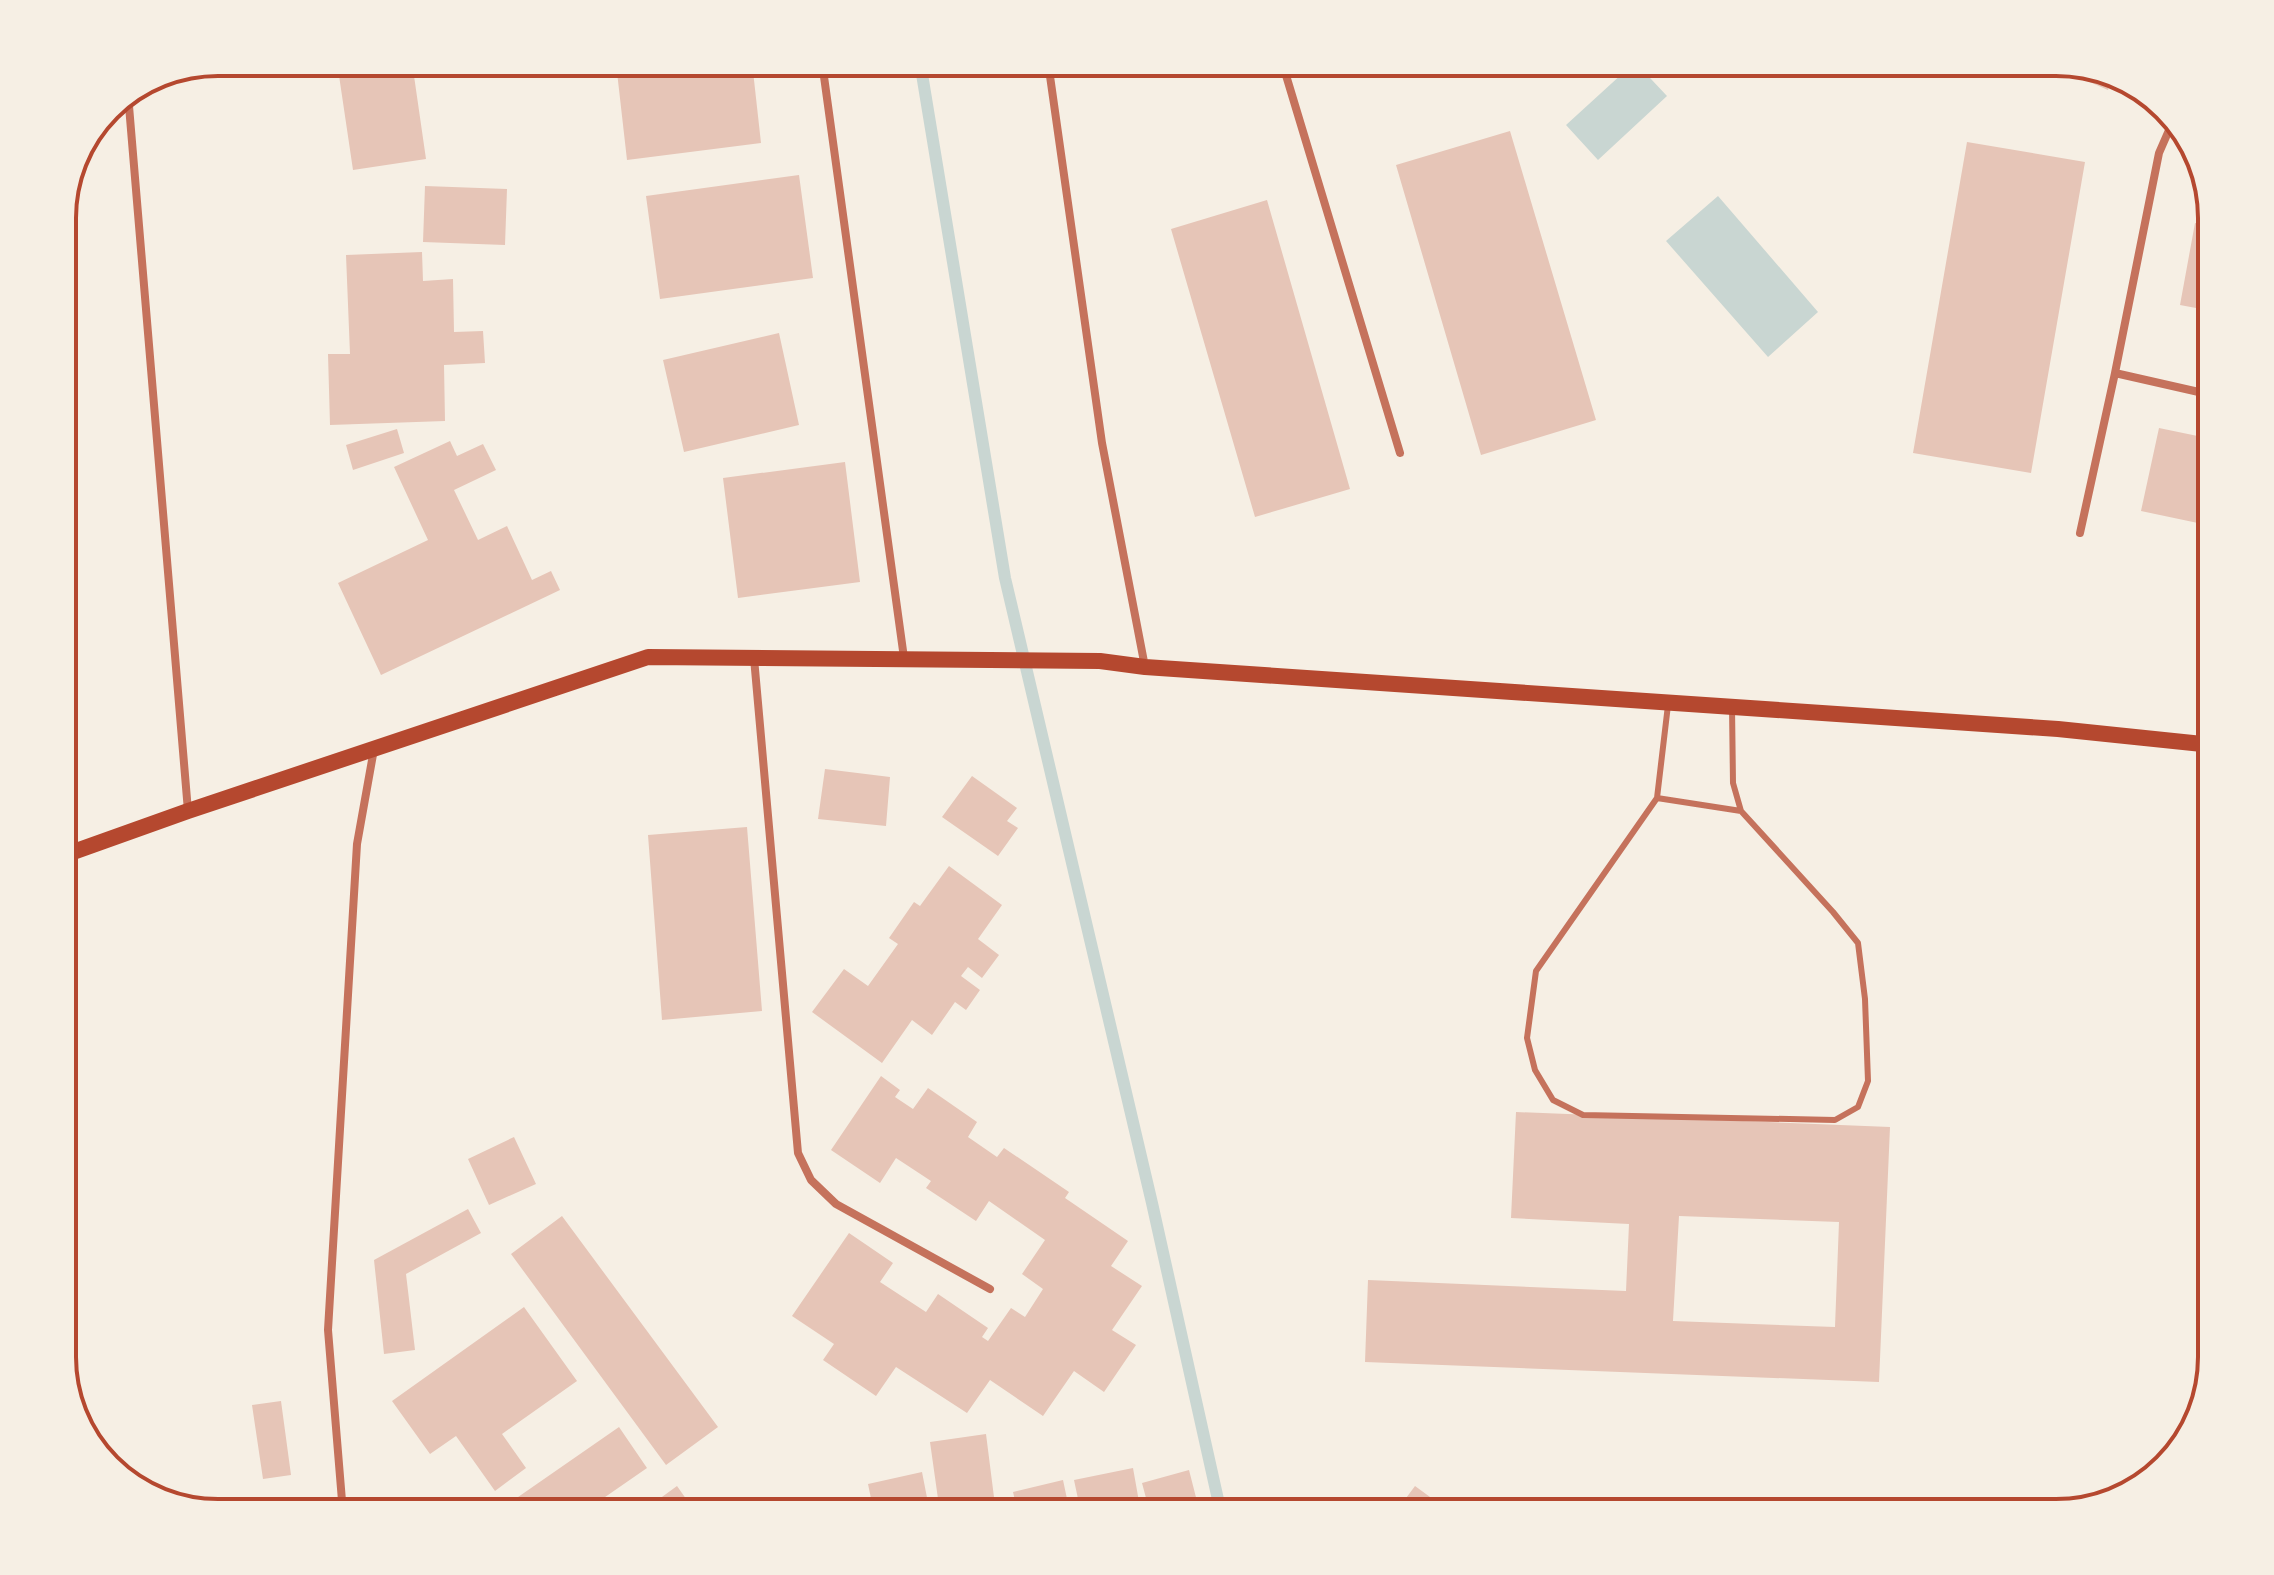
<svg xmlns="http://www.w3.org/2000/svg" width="2274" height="1575" font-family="'Libre Baskerville',serif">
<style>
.water{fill:#c9d6d2}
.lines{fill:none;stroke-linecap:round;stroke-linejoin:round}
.stream{stroke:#c9d6d2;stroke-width:12}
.building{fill:#e6c5b7;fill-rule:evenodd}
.service{stroke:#c5725c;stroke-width:6}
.minor{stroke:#c5725c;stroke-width:8}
.secondary{stroke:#b5482f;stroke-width:16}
.rim{fill:none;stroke:#b5482f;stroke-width:4}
</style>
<rect width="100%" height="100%" fill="#f6efe4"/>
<path class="water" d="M1635,62L1667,96L1598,160L1566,125Z
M1718,196L1818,312L1768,357L1666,241Z"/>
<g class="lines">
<path class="stream" d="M920,62L1005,578L1152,1203L1221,1513"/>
</g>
<path class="building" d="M337,62H412L426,159L353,170Z
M696,62H752L761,143L627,160L617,72Z
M2044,62H2056L2112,79L2108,90Z
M1510,131L1596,420L1481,455L1396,165Z
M1967,142L2085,162L2031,473L1913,453Z
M799,175L813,278L660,299L646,196Z
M425,186L507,189L505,245L423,242Z
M1267,200L1350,489L1255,517L1171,229Z
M2195,223L2212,226V311L2180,305Z
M422,252L423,281L453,279L454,332L483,331L485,363L444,365L445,421L330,425L328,354H350L346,255Z
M779,333L799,425L684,452L663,360Z
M2159,428L2212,439V526L2141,511Z
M397,429L404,453L353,470L346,445Z
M450,441L457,456L483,444L496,470L454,490L478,540L507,526L532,580L551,571L560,590L381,675L338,583L428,540L394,467Z
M845,462L860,582L738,598L723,478Z
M825,769L890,777L886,826L818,819Z
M972,776L1017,808L1007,821L1018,828L998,856L942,817Z
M747,827L762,1011L662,1020L648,835Z
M949,866L1002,905L978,939L999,955L982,978L968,967L961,976L980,990L966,1010L955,1002L932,1035L912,1020L882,1063L812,1012L844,969L868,986L898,944L889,938L914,902L920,906Z
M881,1076L900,1090L895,1097L913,1109L928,1088L977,1122L968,1137L997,1157L1004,1148L1069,1192L1065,1198L1128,1241L1111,1266L1142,1286L1112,1330L1136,1345L1104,1392L1074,1371L1043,1416L990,1380L967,1413L896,1367L876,1396L823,1360L834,1344L792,1316L849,1233L893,1263L880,1282L926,1312L938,1294L988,1328L982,1337L988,1341L1011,1308L1025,1317L1043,1289L1022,1274L1045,1240L989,1201L976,1221L926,1188L931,1181L896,1158L880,1183L831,1150Z
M1516,1112L1890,1127L1879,1382L1365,1362L1368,1280L1626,1291L1629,1224L1511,1218ZM1679,1216L1839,1222L1835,1327L1673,1321Z
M514,1137L536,1184L489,1205L468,1159Z
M468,1209L481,1233L406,1274L415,1350L384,1354L374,1260Z
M562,1216L718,1427L666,1465L511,1254Z
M524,1307L577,1381L502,1434L526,1468L495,1491L456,1436L430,1454L392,1401Z
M281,1401L291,1475L263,1479L252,1405Z
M619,1427L647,1468L582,1513H495Z
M986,1434L996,1513H940L930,1442Z
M1133,1468L1141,1513H1081L1074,1480Z
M1189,1470L1200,1513H1150L1142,1483Z
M922,1472L930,1513H874L868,1484Z
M1063,1480L1070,1513H1018L1013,1492Z
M677,1486L696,1513H640Z
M1415,1486L1452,1513H1395Z"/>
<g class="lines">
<path class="service" d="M1668,705L1657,798L1536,971L1527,1038L1535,1070L1553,1100L1583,1115L1835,1120L1858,1107L1868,1081L1865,999L1858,943L1833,912L1741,811L1733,783L1732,707
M1657,798L1741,811"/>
<path class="minor" d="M822,62L904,658
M1048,62L1102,443L1145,667
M1282,62L1400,453
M128,94L188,811
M2173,121L2159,153L2115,373L2212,395
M2080,533L2115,373
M754,658L798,1153L811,1180L836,1204L990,1289
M343,1513L328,1330L357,844L374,749"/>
<path class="secondary" d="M62,856L188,811L648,657L1100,661L1145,667L2058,729L2212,745"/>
</g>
<path d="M0 0H2274V1575H0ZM218 76H2056A142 142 0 0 1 2198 218V1357A142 142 0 0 1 2056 1499H218A142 142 0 0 1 76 1357V218A142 142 0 0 1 218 76Z" fill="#f6efe4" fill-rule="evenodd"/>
<path class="rim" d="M218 76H2056A142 142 0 0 1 2198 218V1357A142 142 0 0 1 2056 1499H218A142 142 0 0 1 76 1357V218A142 142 0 0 1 218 76Z"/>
</svg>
